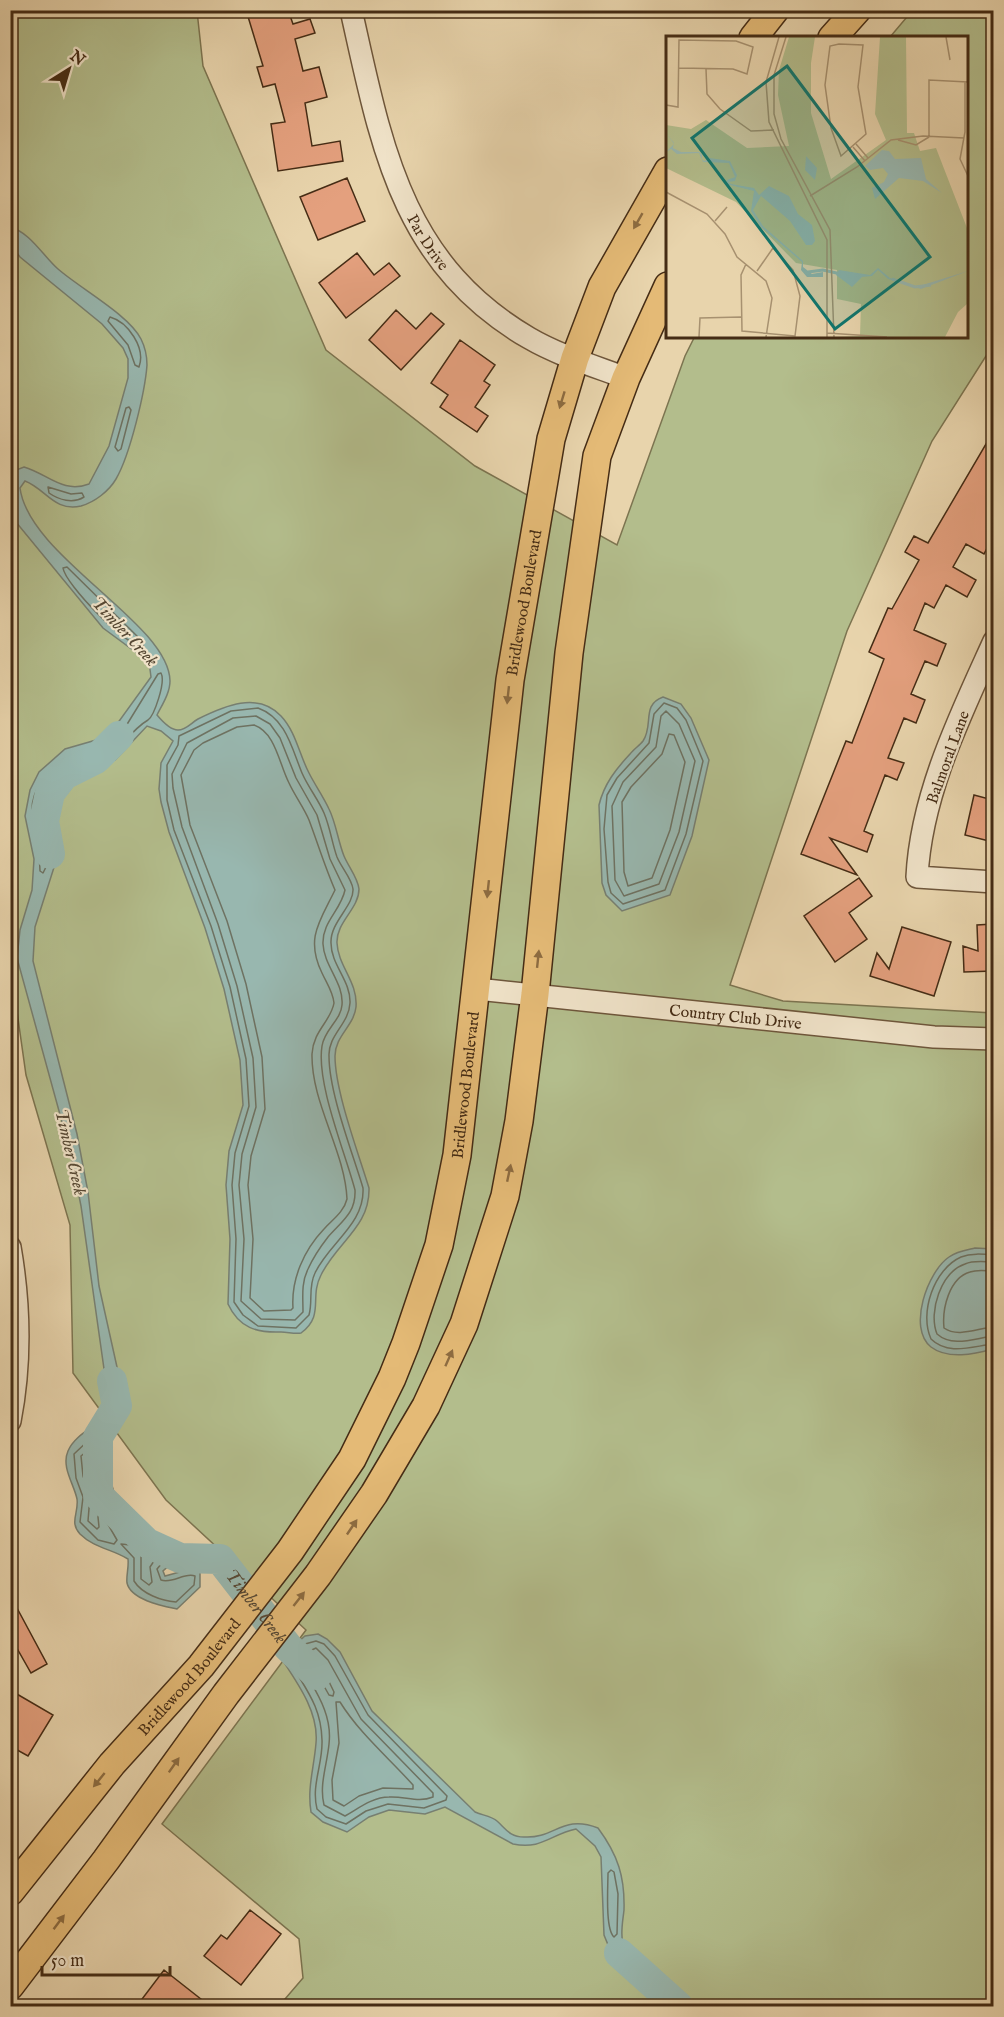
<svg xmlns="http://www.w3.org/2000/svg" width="1004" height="2017" font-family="'IM FELL English',serif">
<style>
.green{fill:#b3bd8c;stroke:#7c7450;stroke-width:1.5}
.water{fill:#98b7af;stroke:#777f71;stroke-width:1.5}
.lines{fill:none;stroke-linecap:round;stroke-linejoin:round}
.shore{stroke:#6e7262;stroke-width:1.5}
.river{stroke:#98b7af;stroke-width:30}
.building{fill:#e4a07e;stroke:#452c15;stroke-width:1.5}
.minor-casing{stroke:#6e563b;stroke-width:24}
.major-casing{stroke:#452c15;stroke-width:30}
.minor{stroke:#f0e3c9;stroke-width:21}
.major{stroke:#e4ba76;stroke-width:27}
.oneway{fill:#8d6c41}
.labels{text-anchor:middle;stroke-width:4.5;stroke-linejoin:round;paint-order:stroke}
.street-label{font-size:16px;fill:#452c15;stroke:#f0e3c9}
.water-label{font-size:18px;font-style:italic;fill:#564834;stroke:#f0e3c9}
.inset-river{fill:none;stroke:#98b7af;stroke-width:3}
.inset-road{fill:none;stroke:#a79170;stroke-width:1.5}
.view{fill:#0f766e;fill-opacity:0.15;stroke:#0f766e;stroke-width:3}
.inset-edge{fill:none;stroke:#452c15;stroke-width:3}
</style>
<rect width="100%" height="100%" fill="#e8d4ac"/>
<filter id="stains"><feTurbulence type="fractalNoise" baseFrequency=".00333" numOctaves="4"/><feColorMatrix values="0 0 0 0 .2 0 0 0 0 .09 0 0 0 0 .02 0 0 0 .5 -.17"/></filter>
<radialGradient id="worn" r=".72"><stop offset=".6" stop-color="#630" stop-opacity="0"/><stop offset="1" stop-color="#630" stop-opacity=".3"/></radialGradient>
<path class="green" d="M10,11H197L203,66L326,350L475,466L617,545L685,356L695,336H966V38L890,37L912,11H993V345L932,441L847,631L730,985L783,1001L993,1013V2006H279L303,1978L299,1939L162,1824L306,1630L166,1500L73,1373L70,1225L26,1075L11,969Z"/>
<path class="water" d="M11,228C29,231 44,257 58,269C81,289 129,315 141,339C145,347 147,355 147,365C145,392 130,455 116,479C109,491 95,502 81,506C54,512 46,489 25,481L20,488C29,557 169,623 170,681C170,693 162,705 157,715C162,721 170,730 178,730C186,730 191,723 198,719C224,706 258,691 281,716C296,732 299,754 309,773C315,785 323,796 329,809C336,823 338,841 344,856C348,866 358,878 359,889C359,909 336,922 337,943C338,966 358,982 356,1007C354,1026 335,1036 335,1056C335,1091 358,1152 369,1188C370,1227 337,1242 321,1275C309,1298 325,1315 301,1333C294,1334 288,1332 281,1332C257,1333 239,1328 228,1304L230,1239L226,1185L229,1151L243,1105L240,1060L224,989L205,928L169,832L161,802L159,789L161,763L173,741L161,731L147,726L115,760L85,762L69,766L59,774L51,786L45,808L57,858L35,927L33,961L77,1134L88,1192L99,1286L123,1394C119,1414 97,1423 98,1437L115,1496L117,1503L111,1519C117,1534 124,1536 138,1540L147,1531C159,1534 170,1544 176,1555L175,1560L163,1571L165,1576L194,1568L200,1573V1587L177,1609C163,1606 131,1600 127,1583C126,1576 129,1567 128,1559C112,1549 94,1548 80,1534C69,1522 79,1513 77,1499C74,1484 61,1467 68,1451C80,1423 127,1423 106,1383L81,1206L70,1151L17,958L20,930L32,890L34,859L25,816L30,790L39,772L65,749L103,738L112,731L151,677L149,662L103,628L11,516V472L24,467C48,474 63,494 89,484L109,446L128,378V359L123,348L102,324L20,257L11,245Z
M663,697L681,704L691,718L709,760L692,836L670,895L622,911L606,895L602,883L599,805C604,784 616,769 630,754C634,749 640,745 643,741C654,725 641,705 663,697Z
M975,1248L993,1249V1349C975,1354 948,1360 931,1347C907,1328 928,1271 949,1257C957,1251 966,1250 975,1248Z
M318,1634L327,1639L340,1652L372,1711L475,1812C481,1815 492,1816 497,1821C506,1829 510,1837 524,1837C555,1839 562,1814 598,1828C618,1855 625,1877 624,1910C623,1920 620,1934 623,1943C630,1966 656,1988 671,2006H661L611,1952L604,1935L601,1857L595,1846L576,1829C551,1834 542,1850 513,1844L445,1807L425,1814L389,1810L369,1817L347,1832L323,1822L311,1812C307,1788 314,1768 316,1743C319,1711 296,1681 279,1655L293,1638L299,1641L305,1636Z"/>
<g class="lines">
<path class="shore" d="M110,317C128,322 146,348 139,367L135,365L128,345L108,321Z
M129,407L131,410L121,449L118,451L115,447L126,408Z
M48,487L71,494L82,493L84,497C73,504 59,500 49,493Z
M63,568L67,567L140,639L144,647C127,648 65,584 63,568Z
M161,673C166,682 154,716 148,720C134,728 124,743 112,755H82L83,750L106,743L126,726L158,674Z
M664,703L677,708L686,720L703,761L686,834L665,890L623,904L611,893L608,882L604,829L607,795L617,778L649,743L654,714Z
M258,708C286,718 292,749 302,773C308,787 318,799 324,813C330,827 332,843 337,857C341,867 352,879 353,889C354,906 330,922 331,943C331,965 351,981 350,1003C349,1024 328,1035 329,1056C329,1093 352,1151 363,1188C365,1224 329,1243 315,1273C308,1287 313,1301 309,1315L296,1328L258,1326L243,1315L234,1302L236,1239L232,1185L235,1153L249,1106L246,1059L230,987L211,926L174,830L167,800V765L178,745L179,736L231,711Z
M666,711L679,724L695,761L679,832L659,884L624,896L615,880L612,806L623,782L656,747L661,716Z
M256,716L270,724L280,738L296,778L317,815L330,859L345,890C341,910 322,922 323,944C324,966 344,983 342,1005C341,1020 324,1030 322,1046C316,1083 345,1152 355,1190C356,1213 342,1221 328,1237C321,1246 313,1258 308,1269C301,1283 303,1297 303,1312L295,1320L261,1319L241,1301L244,1239L239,1185L242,1154L256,1107L253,1058L237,986L218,924L182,827L173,788L172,774L187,743L233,718Z
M254,725C276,733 279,764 289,783C295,796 304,808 309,820C318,844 325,867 335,890C320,921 305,938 322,973C327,984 333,992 334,1003C331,1021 313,1031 312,1054C311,1103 345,1151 347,1199C344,1212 332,1220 324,1229C304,1250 291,1279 293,1308L291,1310L264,1311L250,1298L253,1239L248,1185L251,1156L265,1109L262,1057L246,984L227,921L190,825L181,775L194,750L203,743L237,727Z
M669,734L674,735L685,762L670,830L652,878L628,886L624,872L622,802L631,787L662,754Z
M41,783L45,785L39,809L51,857L43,873L40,871C40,841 21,809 41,783Z
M994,1255C982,1254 971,1253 961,1257C934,1269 919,1313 931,1339C948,1356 973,1346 994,1344
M994,1262C984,1262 974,1260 965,1264C941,1272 928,1312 937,1334C953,1348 975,1338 994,1336
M994,1271C986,1271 978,1269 970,1272C949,1278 942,1309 944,1328C958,1338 978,1328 994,1327
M91,1438L110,1499L106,1521L117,1540L114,1544L98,1540L80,1522L83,1497L76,1478L74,1454Z
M87,1451L102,1501L98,1517L99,1527L97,1529L88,1521L90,1496L83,1476L81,1456Z
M149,1539L157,1543L169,1555L157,1569L161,1580C173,1584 184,1572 195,1576L194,1585L176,1602C162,1601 142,1594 134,1581V1558L121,1544L140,1546Z
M152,1549L158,1555L150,1567L152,1582L149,1585L141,1579V1555Z
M316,1641L324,1644L335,1656L368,1715L447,1796L446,1800L424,1808L388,1804L366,1811L346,1824L326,1817L317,1809C311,1785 323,1764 322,1740C321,1703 303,1687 287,1656L294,1647Z
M316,1648L328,1660L361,1719L433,1793V1797C418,1803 405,1796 389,1797C373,1797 359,1808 345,1816L324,1805C319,1785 327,1765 329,1744C333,1710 311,1686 297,1657Z
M312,1659L321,1665L334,1692L333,1696L329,1695L311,1663Z
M336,1702H340C360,1734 388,1757 413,1785V1789L383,1788L359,1796L344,1806L333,1800L332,1780L339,1743Z
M611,1870L614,1872L618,1894L617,1934L614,1937C605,1929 608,1887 608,1873Z"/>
<g class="river">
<path d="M50,854L44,821L50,793L64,775L96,759L119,736"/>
<path id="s1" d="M112,1381L117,1406L98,1437V1495L147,1543L180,1558L220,1559L288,1647L317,1675"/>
<path d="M619,1953L678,2006"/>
</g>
</g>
<path class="building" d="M246,10H288L293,24L310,19L315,33L295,39L303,71L319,67L327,97L305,103L312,146L340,141L343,161L278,171L271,124L285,122L275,84L263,87L257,67L263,66Z
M347,178L365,221L318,240L300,197Z
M357,253L374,275L389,263L400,276L346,318L319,283Z
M396,310L416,329L431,313L444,324L401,370L369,340Z
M460,340L495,365L484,381L490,385L475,407L488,416L477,432L440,407L448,395L431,383Z
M993,432V536L984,554L966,544L953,567L976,580L967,597L946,585L934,608L925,603L914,630L946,644L937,666L925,661L911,694L925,700L916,723L904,718L888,758L904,763L897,780L885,775L864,831L873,835L867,852L830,838L857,875L801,854L846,741L852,743L884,659L869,652L888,608L892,609L919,560L905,552L914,536L928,543Z
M974,795L993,800V842L965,835Z
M859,878L872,896L849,913L867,939L835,962L804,916Z
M993,924V971L964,972L963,946L978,951L977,925Z
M902,927L951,942L934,996L870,976L877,953L889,969Z
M10,1595L47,1664L31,1673L10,1636Z
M10,1690L53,1715L28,1756L10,1746Z
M250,1910L281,1934L241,1985L204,1956L221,1935L227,1939Z
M164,1970L211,2007H136Z"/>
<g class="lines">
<defs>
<g id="minor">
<path id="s2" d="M351,10C381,143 400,263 529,338C558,355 594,366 626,378"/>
<path d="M994,641C960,716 921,795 917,877L994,882"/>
<path id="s3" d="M477,989L934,1037L994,1039"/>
<path d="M10,1247C20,1305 21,1364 10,1421"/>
</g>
<g id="major">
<path d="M753,38L775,10"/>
<path d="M832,38L857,10"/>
<path id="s4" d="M10,1892L112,1764L201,1666L290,1551L352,1459L392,1378L406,1343L439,1245L457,1155L510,680L551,439L575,358L602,287L668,171"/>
<path d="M10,1986L106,1860L226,1694L318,1575L374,1494L426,1406L464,1324L505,1196L519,1121L535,994L569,653L597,456L626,378L668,286"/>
</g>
</defs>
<use href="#minor" class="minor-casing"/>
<use href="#major" class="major-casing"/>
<use href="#minor" class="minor"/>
<use href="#major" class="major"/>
</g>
<defs><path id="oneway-solid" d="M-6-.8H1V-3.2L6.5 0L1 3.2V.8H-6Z" transform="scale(1.5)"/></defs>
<g class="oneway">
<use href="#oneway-solid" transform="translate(638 221) rotate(120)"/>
<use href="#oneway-solid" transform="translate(562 400) rotate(107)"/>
<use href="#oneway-solid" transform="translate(508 695) rotate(96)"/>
<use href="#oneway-solid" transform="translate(488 889) rotate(96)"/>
<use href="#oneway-solid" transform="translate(538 959) rotate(-84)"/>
<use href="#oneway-solid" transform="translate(509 1173) rotate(-78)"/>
<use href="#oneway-solid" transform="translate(449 1358) rotate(-66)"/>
<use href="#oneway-solid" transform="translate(352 1527) rotate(-56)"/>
<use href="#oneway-solid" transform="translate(299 1599) rotate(-52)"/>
<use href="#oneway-solid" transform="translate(174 1765) rotate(-55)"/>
<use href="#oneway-solid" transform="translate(99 1780) rotate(129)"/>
<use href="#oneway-solid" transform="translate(59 1922) rotate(-53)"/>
</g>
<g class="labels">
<g class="street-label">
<text dy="6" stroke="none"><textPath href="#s2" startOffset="246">Par Drive</textPath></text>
<text dy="6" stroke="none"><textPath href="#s4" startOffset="1432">Bridlewood Boulevard</textPath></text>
<text transform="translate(947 757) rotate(-70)" y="6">Balmoral Lane</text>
<text dy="6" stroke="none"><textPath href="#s3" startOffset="260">Country Club Drive</textPath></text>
<text dy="6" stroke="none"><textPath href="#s4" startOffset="946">Bridlewood Boulevard</textPath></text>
<text dy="6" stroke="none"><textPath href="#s4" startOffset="280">Bridlewood Boulevard</textPath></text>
</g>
<g class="water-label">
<text transform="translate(125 631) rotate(47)" y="6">Timber Creek</text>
<text transform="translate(71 1152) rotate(77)" y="6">Timber Creek</text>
<text dy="6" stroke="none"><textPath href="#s1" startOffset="324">Timber Creek</textPath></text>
</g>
</g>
<g transform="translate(666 36)">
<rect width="302" height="302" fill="#e8d4ac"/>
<path d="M123,1H149L145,27V77L165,143L220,104L209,78L214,1H240L241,97H248L254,115L270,112L301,192V268L292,276L279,301H171L194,300L195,268L171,263V234L130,227L70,166L0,132V89L25,93L40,84L81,112L123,110L112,59L113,34Z" fill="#b3bd8c"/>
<path d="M1,98L8,107L7,112L15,116H33L36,119V123L38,125L44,122L64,125L71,139L69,145L62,146L65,148L88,152L93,159L103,150L123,160L132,178L146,189L149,205L146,209H140L124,185L95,160L87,174L97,190L137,225V231L146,238L157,236V241H141L135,234L136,226L95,191L85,175L88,155L60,148L61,144L69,141L63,127L37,126L33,117L11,118L5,113L0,116L8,108ZM216,114L223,115L229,123L255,122L260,143L276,157L257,145L233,142L209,163L206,152L218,146L222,138L217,132L204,134L199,130ZM140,120L151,132L149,144L139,134ZM212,232L224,242L236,245L250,251L302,235L255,253L222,243L212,234L206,240L196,241L186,251L170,239L173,234L204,239Z" fill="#98b7af"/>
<path class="inset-river" d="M142,236L157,234L175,238M226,243L249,251L265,249"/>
<path class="inset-road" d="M113,1L100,46L103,86L161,204V301M120,1L108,39V78L115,103L164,194L168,301M280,1L284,24M173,8L197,9L192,51L200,98L175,120L165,92L159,49L164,10ZM40,33L41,58L54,73L85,95L108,94M299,46V96L294,123L302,140M0,69L12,71L13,4L70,5L87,11L81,38L67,33L13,32M263,100V44L302,46M232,104L250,109L263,101M190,108L202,122M187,111L199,125M0,156L41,178L59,198L71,221L100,245L106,262L100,301M144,160L191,131L225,104L257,100L298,102M49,185L61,171M80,228L75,239L76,295L129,300L134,260L127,234L107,212L91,235M161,297L221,301M33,301L34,282L75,281"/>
<path class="view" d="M121,30L264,221L169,293L26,102Z"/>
<rect width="302" height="302" class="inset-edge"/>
</g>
<rect width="1004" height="2017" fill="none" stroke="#e8d4ac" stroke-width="36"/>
<rect x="12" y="12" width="980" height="1993" fill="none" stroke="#452c15" stroke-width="3"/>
<rect x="18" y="18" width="968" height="1981" fill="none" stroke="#452c15" stroke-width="1.5"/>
<g transform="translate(69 69) rotate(37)" stroke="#f0e3c9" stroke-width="4.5" paint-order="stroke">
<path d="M0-4.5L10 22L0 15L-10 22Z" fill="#452c15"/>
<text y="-9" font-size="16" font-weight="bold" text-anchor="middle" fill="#452c15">N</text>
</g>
<path d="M42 1966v9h128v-9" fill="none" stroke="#452c15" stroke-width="3"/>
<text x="51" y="1966" font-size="18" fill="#452c15" stroke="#f0e3c9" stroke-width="4.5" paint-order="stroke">50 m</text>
<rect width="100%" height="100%" filter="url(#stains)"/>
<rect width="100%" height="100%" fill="url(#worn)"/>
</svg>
